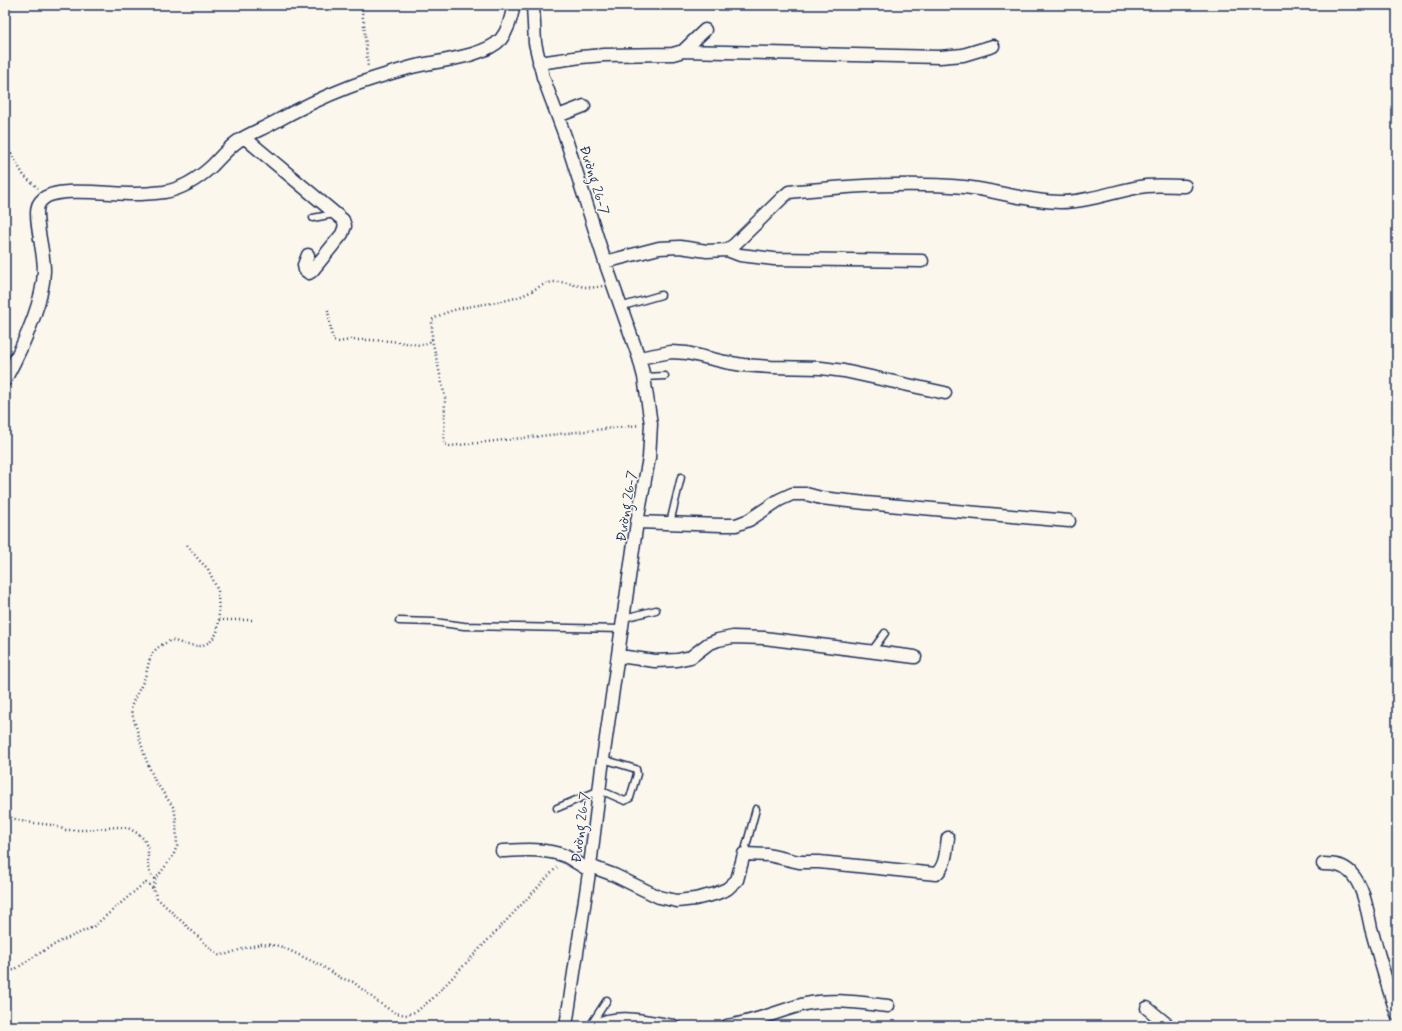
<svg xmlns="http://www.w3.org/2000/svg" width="1402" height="1031" font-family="Mynerve,sans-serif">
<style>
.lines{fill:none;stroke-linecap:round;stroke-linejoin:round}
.lane-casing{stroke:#1b2f5e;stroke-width:9}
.street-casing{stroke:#1b2f5e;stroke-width:15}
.path{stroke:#1b2f5e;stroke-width:2.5;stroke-dasharray:1 3;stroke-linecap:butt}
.lane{stroke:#fbf7ec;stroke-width:6}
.street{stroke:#fbf7ec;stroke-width:12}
.labels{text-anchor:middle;stroke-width:3;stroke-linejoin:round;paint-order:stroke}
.street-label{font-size:14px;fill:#1b2f5e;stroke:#fbf7ec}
</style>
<rect width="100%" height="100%" fill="#fbf7ec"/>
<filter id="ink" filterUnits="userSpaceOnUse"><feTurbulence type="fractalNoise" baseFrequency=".025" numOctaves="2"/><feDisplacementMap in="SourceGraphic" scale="8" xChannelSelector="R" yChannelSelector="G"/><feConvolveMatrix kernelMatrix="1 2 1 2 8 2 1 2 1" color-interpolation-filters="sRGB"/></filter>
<g filter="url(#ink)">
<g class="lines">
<defs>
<path id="lane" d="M313,218L334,214
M620,307L661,295
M644,377L665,376
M670,523L681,477
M624,618L656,610
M399,621L434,622L464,626L623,629
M871,652L885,633
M557,808L600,790L625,801L630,798L637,774L636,769L603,759
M744,854L756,809
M590,1026L607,1000"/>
<path id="street" d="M533,5L535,43L543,77L565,136L605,262L639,358L644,377L651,424L649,458L637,522L603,759L590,866L566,1026
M683,51L940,57L963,55L993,46
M539,63L581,57L604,55L673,54L683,51L705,30
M558,116L584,106
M245,138L343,220L345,226L342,234L312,271L309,273L305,270L304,265L308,255
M727,250L740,255L774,259L922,261
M605,262L659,248L680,247L707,251L727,250L734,245L782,198L789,192L798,191C853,186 909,182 964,187C996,190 1027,202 1060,202C1089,202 1117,190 1146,186C1159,185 1172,186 1185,186
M639,358L671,352L687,353L725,362L743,365L771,367L821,368L844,371L945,393
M5,380C21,350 43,305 44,271C44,251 37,232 37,213C37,208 38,203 42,200C56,185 115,195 135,194C145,194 155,193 164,192C182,189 198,179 212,166C220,158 228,148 238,141C249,134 262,129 273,123C298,109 323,97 349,87C370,79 391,73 412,67C436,61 485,57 501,39C509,29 511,17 514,5
M637,522L721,525H736L749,520L779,500L792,494H806L821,498L866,503L1069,521
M619,656L655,661L677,660L691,657L708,644L718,640L733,637L764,638L915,657
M502,851C523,850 544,848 565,856C573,860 581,866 589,870
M1323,864C1334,864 1344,865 1351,873C1364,887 1367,910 1371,928C1379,957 1387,985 1397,1014
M590,866L614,875L659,897L677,901L695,899L715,894L727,889L737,880L744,854L768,855L799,862H819L936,874C946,866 946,851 948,838
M1147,1008L1169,1026
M594,1026C618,1013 648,1022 674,1026
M727,1026C755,1022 778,1011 805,1004C831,998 861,1003 888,1006"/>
</defs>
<use href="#lane" class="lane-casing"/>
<use href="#street" class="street-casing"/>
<path class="path" d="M361,5L364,25L368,68
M5,143L24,176L38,188
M328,310L332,337L334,341L338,342L350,340H371L391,341L420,345L427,344L432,339V320C458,302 497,307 526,294C536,289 543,283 554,282C571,281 584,291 602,286
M432,339L445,397L444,444L450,446L640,425
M187,545L199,560L208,569L218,591L219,620L217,633L210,642L201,646L187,645L172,640C143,652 153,661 142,684C138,693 132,700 131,710L145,757L155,781L174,808L176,819L177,846L173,856L155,880L153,889L157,898L212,950L219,955L227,954L245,948L261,944L280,946L320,965L341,978L353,982L378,1002L395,1013L407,1015L417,1011L433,998L558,866
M219,620H254
M5,812L12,818L25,822L52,825L66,830H85L117,827L128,828L137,833L144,839L148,849V867L150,873L155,880
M5,972L14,970L35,956L59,942L93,927L142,885L146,883L150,885L153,889"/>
<use href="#lane" class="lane"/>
<use href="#street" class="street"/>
</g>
</g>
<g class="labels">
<g class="street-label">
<text transform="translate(595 180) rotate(73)" y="5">Đường 26-7</text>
<text transform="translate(626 506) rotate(-81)" y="5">Đường 26-7</text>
<text transform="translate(580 827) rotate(-83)" y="5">Đường 26-7</text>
</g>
</g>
<rect width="1402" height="1031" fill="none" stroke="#fbf7ec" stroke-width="20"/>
<rect x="10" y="10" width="1382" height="1011" fill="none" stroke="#1b2f5e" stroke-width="1.5" filter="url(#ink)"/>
</svg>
